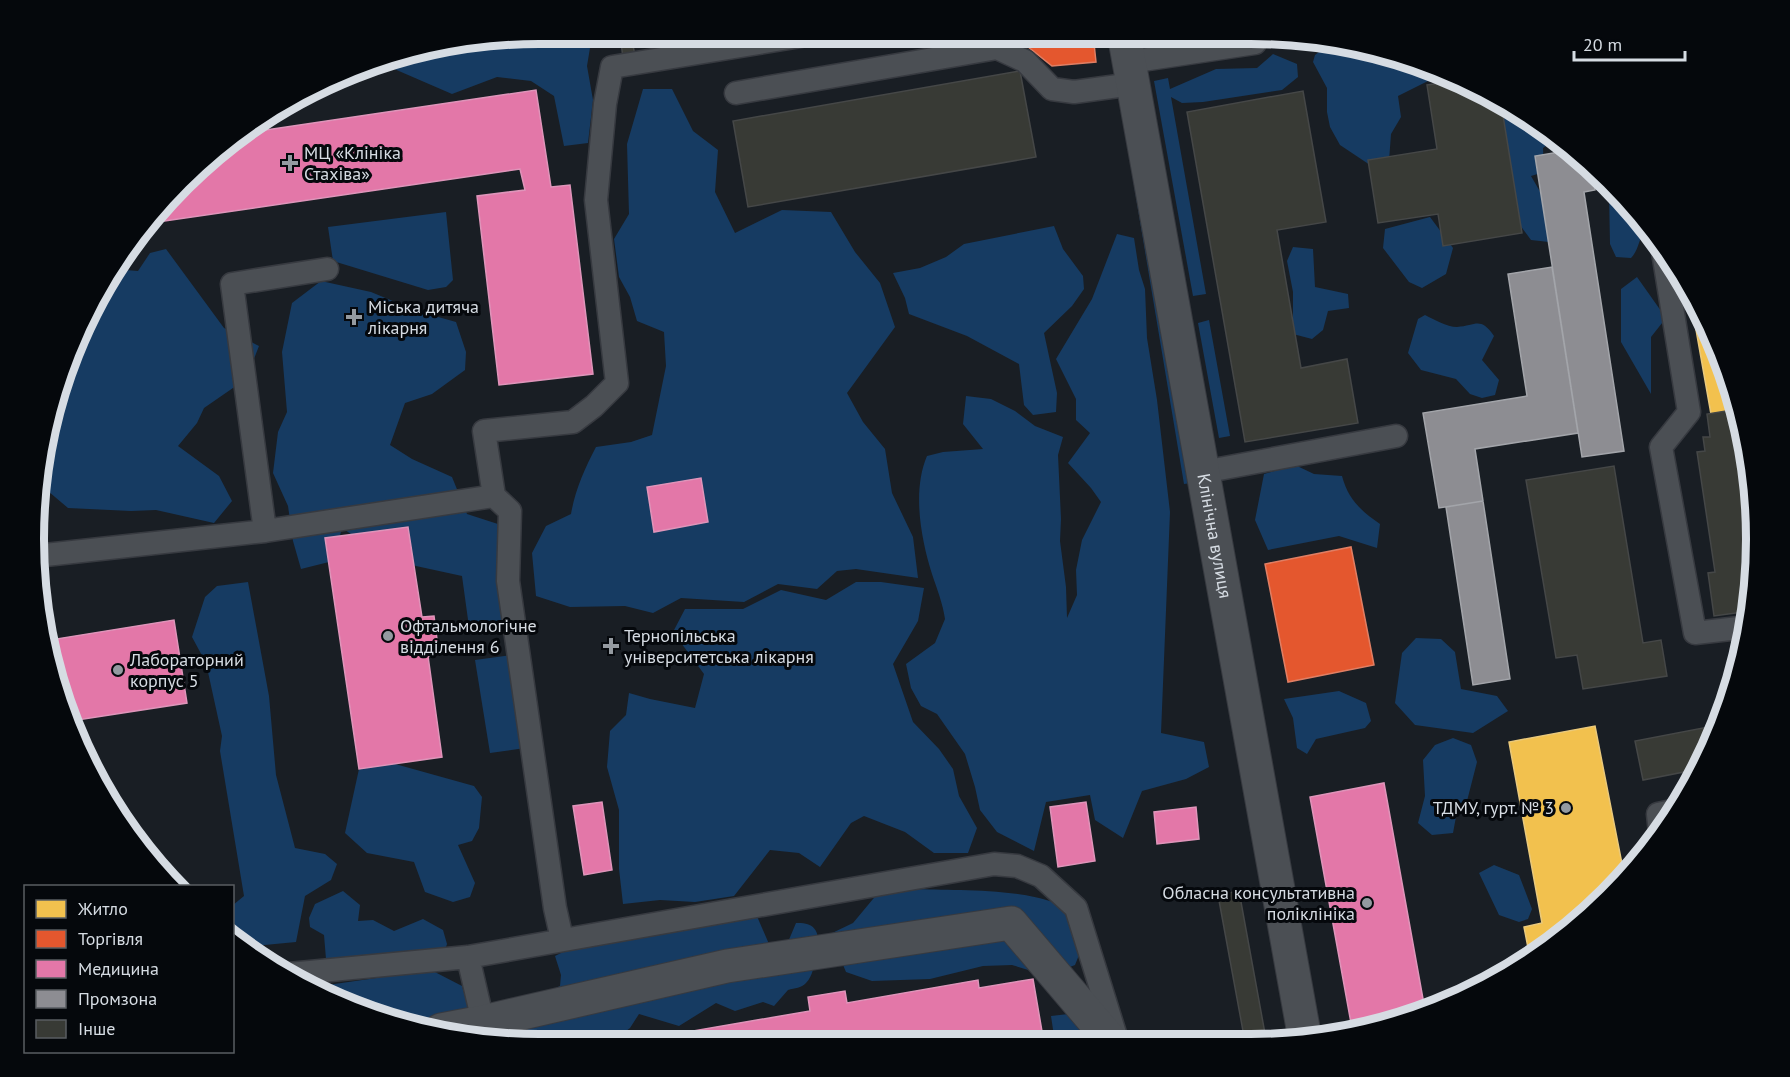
<svg xmlns="http://www.w3.org/2000/svg" width="1790" height="1077" font-family="'PT Sans',sans-serif">
<style>
.green{fill:#163b62}
.homes{fill:#f2c14e;stroke:#eac97b;stroke-width:1.5}
.shops{fill:#e4572e;stroke:#e07f64;stroke-width:1.5}
.health{fill:#e377a8;stroke:#df95ba;stroke-width:1.5}
.industry{fill:#8d8d92;stroke:#a3a5aa;stroke-width:1.5}
.building{fill:#383a35;stroke:#454747;stroke-width:1.5}
.lines{fill:none;stroke-linecap:round;stroke-linejoin:round}
.service-casing{stroke:#373a40;stroke-width:25}
.pedestrian-casing{stroke:#373a40;stroke-width:35}
.minor-casing{stroke:#373a40;stroke-width:35}
.service{stroke:#4b4f54;stroke-width:22}
.pedestrian{stroke:#4b4f54;stroke-width:33}
.minor{stroke:#4b4f54;stroke-width:33}
.poi-dot{fill:#949aa0;stroke:#05080c;stroke-width:2}
.labels{text-anchor:middle;stroke-width:6;stroke-linejoin:round;paint-order:stroke}
.poi-label{font-size:18px;fill:#d6dce3;stroke:#05080c;text-anchor:start}
.street-label{font-size:18px;fill:#d6dce3;stroke:#05080c}
.rim{fill:none;stroke:#d6dce3;stroke-width:8}
</style>
<rect width="100%" height="100%" fill="#191e24"/>
<path class="green" d="M538,33H587L592,36L587,66L593,100L588,143L564,146L554,96L531,81L497,77L452,94L385,65L383,59Z
M1331,43L1414,60L1438,71L1434,78L1398,96L1401,117L1391,134L1389,161L1370,165L1340,145L1330,127L1327,112V88L1313,62L1315,55Z
M1273,54L1297,64L1298,77L1282,90L1203,102L1182,103L1171,97L1206,294L1193,296L1154,81L1168,78L1170,89L1216,69L1257,68Z
M643,89H672L693,131L718,150L715,192L735,233L782,210L831,212L855,252L880,283L895,327L847,393L863,422L885,449L892,493L913,537L918,578L856,569L837,571L817,589L778,584L744,602L681,598L653,613L625,606L570,607L536,596L532,553L546,526L571,514C575,490 585,468 596,447L631,442L652,435L666,366L664,332L637,321L630,297L619,277L614,239L629,214L627,144Z
M1493,99C1511,108 1546,120 1554,140L1543,148L1544,172L1531,176L1553,214L1549,242L1531,240L1511,213Z
M1122,114L1191,483L1184,484Z
M1588,164L1609,181L1648,229C1638,236 1640,249 1631,258L1616,257L1610,244L1609,194Z
M446,212L453,280L446,287L428,290L333,261L328,227Z
M1430,217L1453,248L1446,274L1422,288L1409,282L1383,248L1385,229Z
M1054,226L1063,249L1083,276L1084,289L1072,306L1044,333L1057,393L1056,412L1033,415L1024,405L1019,364L967,336L909,314L905,298L893,273L920,268L946,257L964,244Z
M1117,234L1134,238L1139,270L1145,289L1147,338L1157,400L1170,512L1161,733L1204,742L1209,767L1186,779L1142,791L1123,838L1095,820L1090,795L1046,802L1034,851L997,832L980,810L975,787L965,754L937,714L921,706L911,688L906,664L935,643L945,619C943,604 937,589 932,574C921,539 912,491 927,456L943,452L983,449L963,424L966,396L991,399L1015,411L1035,426L1063,437L1058,455L1061,519L1060,541L1066,587L1067,618L1077,595L1076,570L1082,540L1101,502L1091,488L1068,463L1090,433L1076,420V399L1056,359L1092,299Z
M1293,247L1313,249L1315,287L1348,294L1349,308L1328,311L1323,330L1312,339L1293,334V292L1287,261Z
M166,249L224,328L259,346L246,379L204,408L197,423L178,446L219,476L232,501L214,523L156,510L131,511L68,508L42,486L60,376L113,269L138,271L150,253Z
M1637,277L1666,318L1651,337V394L1621,342V289Z
M321,281L371,292L417,311L456,322L466,352L465,370L432,394L405,403L390,445L412,459L452,477L467,514L501,525L506,565L497,567L505,622L469,627L462,576L416,566L378,552L342,528L333,561L301,569L293,541L288,506L273,473L278,432L287,412L282,352L292,303Z
M1425,315C1433,319 1447,327 1457,327C1476,326 1480,316 1494,336L1482,360L1499,380L1495,395L1482,398L1470,394L1456,379L1421,370L1408,353L1418,319Z
M1209,320L1230,436L1219,438L1198,323Z
M1295,465L1314,474L1342,476C1348,499 1361,511 1380,524L1377,548L1339,536L1268,550L1255,520L1264,474Z
M248,582L269,696L276,775L295,848L325,854L337,864L331,880L305,896L296,942L245,947L233,935V905L244,896L220,751L222,736L206,663L192,637L205,597L217,586Z
M856,582H881L924,588L918,621L893,664L913,722L939,749L953,769L959,796L977,828L968,853H934L905,832L864,816L851,823L820,867L799,853L770,850L734,896L695,902L660,900L623,904L619,869V810L607,767L610,731L626,715L629,693L650,699L695,708L704,674L673,632L685,609H743L781,590L826,600Z
M1416,638L1441,639L1455,652L1461,689L1497,696L1508,711L1473,733L1415,725L1395,703L1402,653Z
M511,655L525,748L490,753L475,660Z
M1339,691L1366,703L1371,721L1365,728L1316,739L1307,754L1297,748L1293,718L1284,699Z
M1453,738L1471,745L1477,762L1467,801L1458,806L1453,833L1432,835L1418,823L1425,796L1423,760L1435,745Z
M388,762L474,786L482,797L479,828L472,841L458,845L475,883L470,897L453,902L425,892L414,862L367,853L345,833L359,769Z
M1494,865L1519,875L1532,909L1528,919L1519,922L1499,915L1479,873Z
M915,889C952,891 1055,886 1076,918C1080,924 1082,933 1085,940L1075,965L1052,974L1038,973L1012,965L983,966L930,979L872,981L846,972L830,934L853,923L878,893Z
M343,891L360,905L358,921L373,920L394,931L423,919L443,930L447,944L443,957H428L414,950L406,951L396,963L347,971L326,959L324,935L310,927L309,918L315,904Z
M756,914L769,944L788,942L796,923C820,922 820,937 816,956C814,965 813,976 806,983C801,988 795,988 788,990L774,1006L763,1002L735,1011L716,1003L679,1026L639,1014L630,1028L621,1035L620,1043L501,1042C496,1023 544,993 560,986L561,975L555,956L575,946Z
M431,970L462,986L470,1014L412,1024L376,1017L314,987Z
M1077,1013L1105,1043H1055L1051,1016Z"/>
<path class="homes" d="M1176,34H1249L1178,45Z
M1689,290L1719,345L1738,409L1711,414Z
M1595,726L1624,874L1585,918L1530,958L1524,927L1542,923L1509,742Z"/>
<path class="shops" d="M1012,34H1093L1096,62L1052,66Z
M1351,547L1374,665L1288,682L1265,564Z"/>
<path class="health" d="M536,90L551,187L570,185L593,374L499,385L477,196L525,190L520,169L151,223L231,137L238,134Z
M701,478L708,522L654,532L647,487Z
M408,527L422,617L434,616L439,655L428,656L442,757L359,769L325,538Z
M174,620L187,703L71,721L60,701L50,640Z
M1384,783L1425,1010L1351,1023L1310,797Z
M602,802L612,870L584,875L573,806Z
M1086,802L1095,861L1058,867L1050,807Z
M1196,807L1199,839L1157,844L1154,812Z
M1033,979L1044,1043H683L681,1033L810,1011L808,997L845,991L847,1003L978,980L979,988Z"/>
<path class="industry" d="M1571,150L1592,167L1595,190L1584,192L1624,451L1582,457L1535,156Z
M1552,267L1578,433L1475,449L1483,501L1439,508L1423,413L1527,396L1508,274Z
M1483,501L1510,679L1473,685L1446,507Z"/>
<path class="building" d="M632,40L635,56L623,58L621,42Z
M1020,71L1036,157L748,207L733,121Z
M1457,81L1501,103L1522,233L1443,246L1438,214L1378,223L1368,160L1437,149L1427,85Z
M1303,91L1326,222L1277,230L1301,368L1347,359L1358,423L1245,442L1187,112Z
M1738,409L1747,440L1757,539L1750,611L1714,616L1708,573L1715,572L1697,452L1705,451L1703,437H1710L1707,414Z
M1614,466L1643,643L1661,640L1667,676L1583,689L1577,655L1556,658L1526,480Z
M1727,705L1718,732L1699,769L1643,780L1635,741L1719,725L1715,707Z
M1239,891L1266,1039L1245,1042L1218,895Z"/>
<g class="lines">
<defs>
<path id="service" d="M1129,62L1255,43
M736,93L997,48L1025,61L1052,89L1074,92L1133,84
M1662,246L1689,412L1661,447L1695,633L1748,627
M1203,472L1396,436
M265,531L494,496
M36,556L265,531L232,284L327,269
M1660,833L1658,814L1677,810
M562,939L555,908L508,581L510,511L494,496L484,431L573,422L594,406L617,383L596,200L605,104L612,67L819,33
M468,957L487,1039
M289,974L468,957L994,864L1017,866L1041,876L1076,908L1117,1040"/>
<path id="pedestrian" d="M441,1030L483,1022L727,966L1011,923L1113,1043"/>
<g id="minor">
<path id="s1" d="M1124,34L1305,1039"/>
</g>
</defs>
<use href="#service" class="service-casing"/>
<use href="#pedestrian" class="pedestrian-casing"/>
<use href="#minor" class="minor-casing"/>
<use href="#service" class="service"/>
<use href="#pedestrian" class="pedestrian"/>
<use href="#minor" class="minor"/>
</g>
<g class="poi-dot">
<path d="M287 154h6v6h6v6h-6v6h-6v-6h-6v-6h6z"/>
<path d="M351 308h6v6h6v6h-6v6h-6v-6h-6v-6h6z"/>
<circle cx="388" cy="636" r="6"/>
<path d="M608 637h6v6h6v6h-6v6h-6v-6h-6v-6h6z"/>
<circle cx="118" cy="670" r="6"/>
<circle cx="1566" cy="808" r="6"/>
<circle cx="1367" cy="903" r="6"/>
</g>
<g class="labels">
<g class="poi-label">
<text x="304" y="159">МЦ «Клініка<tspan x="304" dy="21">Стахіва»</tspan></text>
<text x="368" y="313">Міська дитяча<tspan x="368" dy="21">лікарня</tspan></text>
<text x="400" y="632">Офтальмологічне<tspan x="400" dy="21">відділення 6</tspan></text>
<text x="624" y="642">Тернопільська<tspan x="624" dy="21">університетська лікарня</tspan></text>
<text x="130" y="666">Лабораторний<tspan x="130" dy="21">корпус 5</tspan></text>
<text x="1554" y="814" text-anchor="end">ТДМУ, гурт. № 3</text>
<text x="1355" y="899" text-anchor="end">Обласна консультативна<tspan x="1355" dy="21">поліклініка</tspan></text>
</g>
<g class="street-label">
<text dy="6" stroke="none"><textPath href="#s1" startOffset="510">Клінічна вулиця</textPath></text>
</g>
</g>
<path d="M0 0H1790V1077H0ZM539 44H1251A495 495 0 0 1 1746 539V539A495 495 0 0 1 1251 1034H539A495 495 0 0 1 44 539V539A495 495 0 0 1 539 44Z" fill="#05080c" fill-rule="evenodd"/>
<path class="rim" d="M539 44H1251A495 495 0 0 1 1746 539V539A495 495 0 0 1 1251 1034H539A495 495 0 0 1 44 539V539A495 495 0 0 1 539 44Z"/>
<rect x="24" y="885" width="210" height="168" fill="#05080c" stroke="#595d62" stroke-width="1.5"/>
<rect x="36" y="900" width="30" height="18" fill="#f2c14e" stroke="#595d62" stroke-width="1.5"/>
<text x="78" y="915" font-size="18" fill="#d6dce3">Житло</text>
<rect x="36" y="930" width="30" height="18" fill="#e4572e" stroke="#595d62" stroke-width="1.5"/>
<text x="78" y="945" font-size="18" fill="#d6dce3">Торгівля</text>
<rect x="36" y="960" width="30" height="18" fill="#e377a8" stroke="#595d62" stroke-width="1.5"/>
<text x="78" y="975" font-size="18" fill="#d6dce3">Медицина</text>
<rect x="36" y="990" width="30" height="18" fill="#8d8d92" stroke="#595d62" stroke-width="1.5"/>
<text x="78" y="1005" font-size="18" fill="#d6dce3">Промзона</text>
<rect x="36" y="1020" width="30" height="18" fill="#383a35" stroke="#595d62" stroke-width="1.5"/>
<text x="78" y="1035" font-size="18" fill="#d6dce3">Інше</text>
<path d="M1574 51v9h111v-9" fill="none" stroke="#d6dce3" stroke-width="3"/>
<text x="1583" y="51" font-size="18" fill="#d6dce3" stroke="#05080c" stroke-width="4.5" paint-order="stroke">20 m</text>
</svg>
